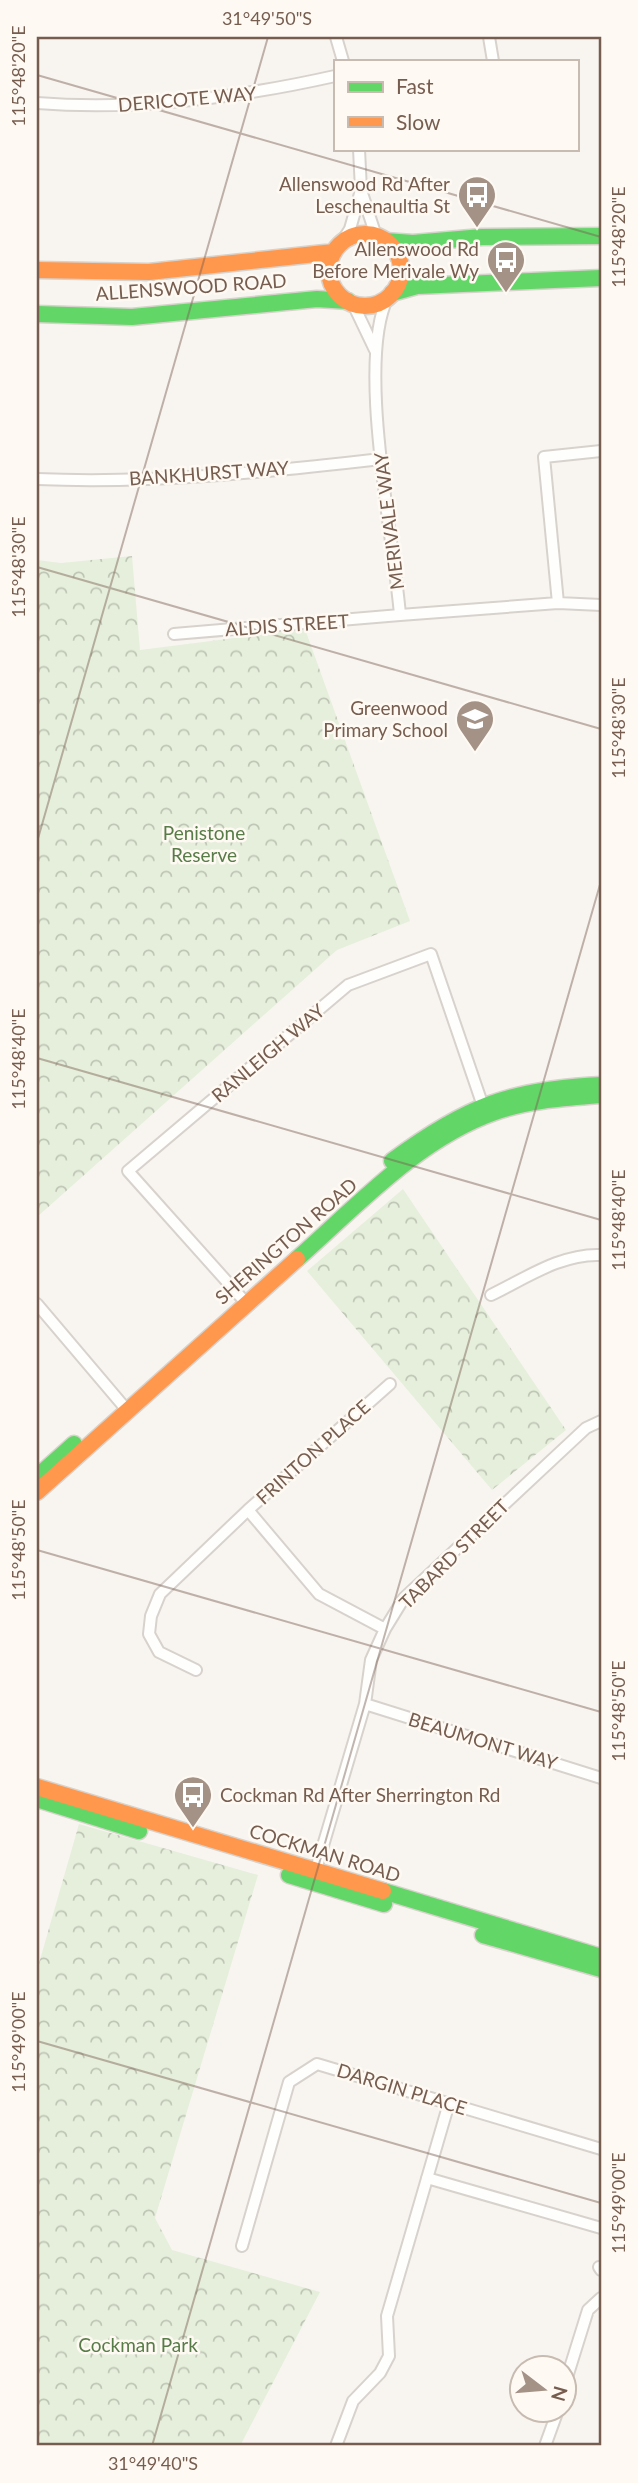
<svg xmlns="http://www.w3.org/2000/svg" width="638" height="2483" font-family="Lato,sans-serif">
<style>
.park{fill:url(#park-crowns)}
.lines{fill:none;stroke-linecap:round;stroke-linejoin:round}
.street-casing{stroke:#d8d2cd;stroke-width:14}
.fast-casing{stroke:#d8d2cc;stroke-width:19}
.slow-casing{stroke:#d8d2cc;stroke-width:19}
.street{stroke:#fefefd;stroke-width:10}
.fast{stroke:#63d668;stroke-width:16}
.slow{stroke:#ff974d;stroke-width:16}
.ticks{fill:none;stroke:#775d4f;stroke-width:2;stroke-opacity:0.45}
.labels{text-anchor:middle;stroke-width:5;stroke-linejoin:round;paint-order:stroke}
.street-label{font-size:19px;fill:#775d4f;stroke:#fefaf3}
.poi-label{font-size:19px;fill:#775d4f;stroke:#fefaf3;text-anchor:end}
.park-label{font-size:19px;fill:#587c48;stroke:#fefaf3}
.neatline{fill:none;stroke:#775d4f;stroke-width:2.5}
.ticks-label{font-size:18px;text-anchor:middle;fill:#775d4f}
</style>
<defs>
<pattern id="park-crowns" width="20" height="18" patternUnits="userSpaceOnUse" patternTransform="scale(1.75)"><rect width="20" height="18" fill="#e6efdc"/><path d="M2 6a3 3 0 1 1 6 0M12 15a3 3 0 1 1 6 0" fill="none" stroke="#bfc5b5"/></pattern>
</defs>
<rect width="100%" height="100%" fill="#f8f5f0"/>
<path class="park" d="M132,556L140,650L305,629L410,921L337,950L37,1217V560L61,563Z
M403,1189L566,1430L492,1490L307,1271Z
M79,1824L258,1875L155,2218L172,2250L320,2292L240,2446H37V1970Z"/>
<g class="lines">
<defs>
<path id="street" d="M336,37L343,61
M489,37L493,61
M37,103C137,111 237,98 335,76
M359,149L361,190L376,236
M340,245L350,229L361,190
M388,297C356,361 394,539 400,615L558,603L601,605
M353,304L375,350
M37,479C151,484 268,472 381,459
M558,603L544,457L601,451
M174,634L400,615
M491,1295C526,1278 562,1253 601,1255
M37,1304L126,1409
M247,1304L128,1171L348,985L431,954L484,1109
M385,1629L319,1594L248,1510L390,1384
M196,1670L159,1652L149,1634L151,1616L160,1594L248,1510
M365,1704L601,1778
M314,1876L365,1704L371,1660L385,1629L404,1598L586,1428L601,1421
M427,2178L601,2228
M242,2246L289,2082L317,2064L601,2149
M599,2267L601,2270
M564,2387L588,2310L601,2298
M336,2446L353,2401L380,2373L389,2356L387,2316L449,2103
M545,2446L558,2410"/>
<path id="fast" d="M385,241L413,243L482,237L601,236
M392,293L417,286L601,278
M37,314L132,317L317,299L348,301
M392,1161C465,1107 510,1089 601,1085
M297,1259C357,1206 418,1139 495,1112C529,1100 565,1098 601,1095
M37,1477L74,1444
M37,1799L139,1831
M289,1875L384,1904
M383,1891L601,1957
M483,1935L601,1969"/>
<path id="slow" d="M329 270a36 36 0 1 1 72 0a36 36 0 1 1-72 0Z
M37,270L149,272L334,252
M37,1492L297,1259
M37,1787L383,1891"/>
</defs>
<use href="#street" class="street-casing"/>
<use href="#fast" class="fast-casing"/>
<use href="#slow" class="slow-casing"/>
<use href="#street" class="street"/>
<use href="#fast" class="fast"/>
<use href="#slow" class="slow"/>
</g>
<path class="ticks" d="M37,75L601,237M37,567L601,729M37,842L268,37M37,1058L601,1220M37,1550L601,1712M37,2041L601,2203M152,2446L601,881"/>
<defs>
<symbol id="bus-pin" viewBox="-11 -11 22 30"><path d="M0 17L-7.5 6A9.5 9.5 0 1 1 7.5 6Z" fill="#a49287" stroke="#fefaf3"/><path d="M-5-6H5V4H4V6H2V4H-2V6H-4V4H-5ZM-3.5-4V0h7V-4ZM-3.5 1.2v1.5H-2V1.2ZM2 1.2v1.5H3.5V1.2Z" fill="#fff"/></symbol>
<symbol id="school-pin" viewBox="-11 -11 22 30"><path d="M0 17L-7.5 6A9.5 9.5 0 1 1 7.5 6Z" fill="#a49287" stroke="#fefaf3"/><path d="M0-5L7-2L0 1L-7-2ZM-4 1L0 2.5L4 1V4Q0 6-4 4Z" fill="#fff"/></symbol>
</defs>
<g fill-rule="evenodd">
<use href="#bus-pin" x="455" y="173" width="44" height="60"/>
<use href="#bus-pin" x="484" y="238" width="44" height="60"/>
<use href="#school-pin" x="453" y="697" width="44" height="60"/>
<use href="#bus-pin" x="171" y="1773" width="44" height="60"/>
</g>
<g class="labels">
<g class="street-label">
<text transform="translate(187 99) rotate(-5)" y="7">DERICOTE WAY</text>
<text transform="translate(191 287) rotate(-4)" y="7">ALLENSWOOD ROAD</text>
<text transform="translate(209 473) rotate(-4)" y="7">BANKHURST WAY</text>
<text transform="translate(389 521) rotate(-97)" y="7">MERIVALE WAY</text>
<text transform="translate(287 625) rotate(-4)" y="7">ALDIS STREET</text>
<text transform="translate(268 1053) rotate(-40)" y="7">RANLEIGH WAY</text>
<text transform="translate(286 1241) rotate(-41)" y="7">SHERINGTON ROAD</text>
<text transform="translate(313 1452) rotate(-42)" y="7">FRINTON PLACE</text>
<text transform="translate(454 1554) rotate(-45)" y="7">TABARD STREET</text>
<text transform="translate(483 1741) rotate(17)" y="7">BEAUMONT WAY</text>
<text transform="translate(325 1853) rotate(17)" y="7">COCKMAN ROAD</text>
<text transform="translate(402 2089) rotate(17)" y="7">DARGIN PLACE</text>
</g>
<g class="poi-label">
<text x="450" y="191">Allenswood Rd After<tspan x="450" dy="22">Leschenaultia St</tspan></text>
<text x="479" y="256">Allenswood Rd<tspan x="479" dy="22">Before Merivale Wy</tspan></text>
<text x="448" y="715">Greenwood<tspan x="448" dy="22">Primary School</tspan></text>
<text x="220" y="1802" text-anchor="start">Cockman Rd After Sherrington Rd</text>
</g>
<g class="park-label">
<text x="204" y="840">Penistone<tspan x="204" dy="22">Reserve</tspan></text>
<text x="138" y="2352">Cockman Park</text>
</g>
</g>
<rect width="638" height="2483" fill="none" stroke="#fefaf3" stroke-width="77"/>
<rect x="334" y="60" width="245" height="91" fill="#fefaf3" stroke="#c8bbb1" stroke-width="2"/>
<rect x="348" y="82" width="35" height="10" fill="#63d668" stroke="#c8bbb1" stroke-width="2"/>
<text x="396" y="94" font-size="21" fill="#775d4f">Fast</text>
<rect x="348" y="117" width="35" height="10" fill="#ff974d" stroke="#c8bbb1" stroke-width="2"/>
<text x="396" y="130" font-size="21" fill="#775d4f">Slow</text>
<g transform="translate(543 2389) rotate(106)"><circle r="33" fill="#fefaf3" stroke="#c8bbb1" stroke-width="2"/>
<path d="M0-5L12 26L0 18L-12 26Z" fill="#a49287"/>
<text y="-10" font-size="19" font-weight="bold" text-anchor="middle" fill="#775d4f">N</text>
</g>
<rect x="38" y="38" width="562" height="2406" class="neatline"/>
<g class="ticks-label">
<text x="267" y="25">31°49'50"S</text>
<text transform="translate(19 76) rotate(-90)" y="6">115°48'20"E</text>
<text transform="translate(619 237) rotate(-90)" y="6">115°48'20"E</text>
<text transform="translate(19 567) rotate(-90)" y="6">115°48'30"E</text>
<text transform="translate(619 728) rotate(-90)" y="6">115°48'30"E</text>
<text transform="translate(19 1059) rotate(-90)" y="6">115°48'40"E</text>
<text transform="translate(619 1220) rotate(-90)" y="6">115°48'40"E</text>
<text transform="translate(19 1550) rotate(-90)" y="6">115°48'50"E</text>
<text transform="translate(619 1711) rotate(-90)" y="6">115°48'50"E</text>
<text transform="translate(19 2042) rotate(-90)" y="6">115°49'00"E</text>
<text transform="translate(619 2203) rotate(-90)" y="6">115°49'00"E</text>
<text x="153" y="2470">31°49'40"S</text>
</g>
</svg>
